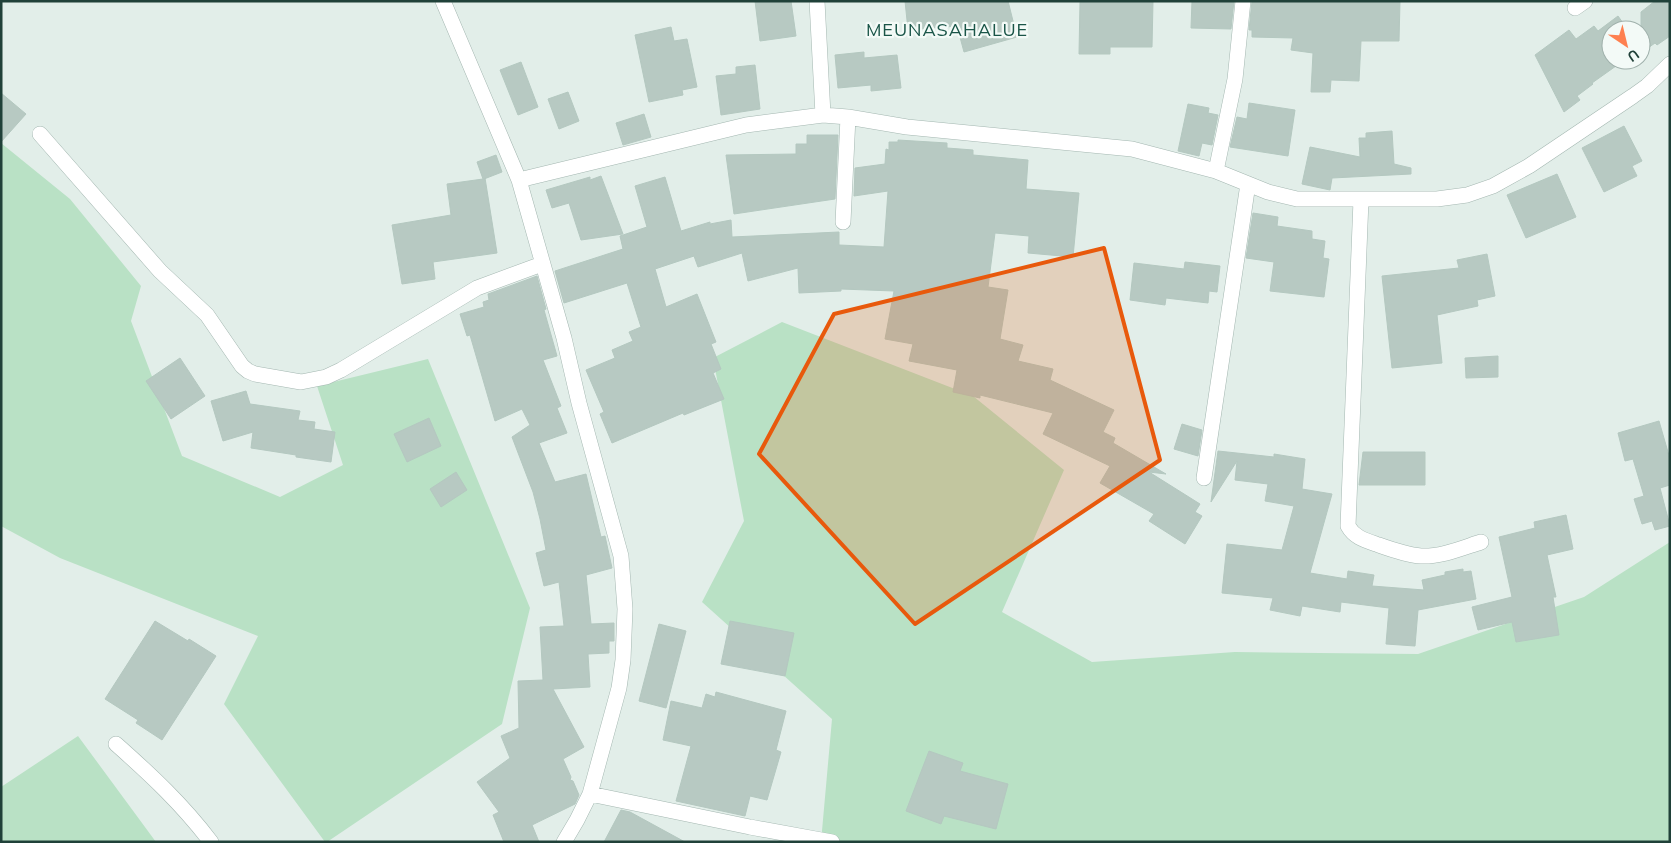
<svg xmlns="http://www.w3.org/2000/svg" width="1671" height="843" font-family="Mulish,sans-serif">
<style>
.green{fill:#b9e1c5}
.building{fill:#b7c9c2;stroke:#b4c8c0}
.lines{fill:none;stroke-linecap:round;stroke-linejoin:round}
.minor-casing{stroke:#a4b7b1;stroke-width:16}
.minor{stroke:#fff;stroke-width:15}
.marked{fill:#e8590c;fill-opacity:0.2;stroke:#e8590c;stroke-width:4;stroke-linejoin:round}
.labels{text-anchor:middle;stroke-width:4.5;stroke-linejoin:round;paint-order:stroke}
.quarter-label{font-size:18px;letter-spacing:1px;fill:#1a5548;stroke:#f3faf7}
</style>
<rect width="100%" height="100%" fill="#e2eee9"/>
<path class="green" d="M1,143L70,199L141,286L131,321L182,456L280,497L343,465L317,386L428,359L530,608L502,724L327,842H325L224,704L258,636L60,558L1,526Z
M782,322L973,396L1064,470L1002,612L1092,662L1235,652L1418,654L1584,597L1670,542V842H821L832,719L702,602L744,521L713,358Z
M78,736L156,842H1V787Z"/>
<path class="building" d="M755,1H791L796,36L760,41Z
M905,1H1008L1017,37L964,52L957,26L908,30Z
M1122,1H1153L1152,47H1110V54H1079L1080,2Z
M1192,1H1234L1231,29L1191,28Z
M1252,1H1400L1399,41H1361L1359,81L1331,80L1330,92H1311L1313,53L1291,50L1293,38L1252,37V30H1249Z
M1655,1H1670V36L1657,45L1655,43L1641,53V12Z
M1618,16L1628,30H1611V60H1632L1625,65L1623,61L1592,83L1593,84L1577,96L1580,100L1564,112L1535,55L1569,30L1576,39L1594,26L1598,31Z
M671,27L674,41L687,39L697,87L682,90L683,95L649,102L635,35Z
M864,52V58L897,55L901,88L871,91V85L838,88L835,55Z
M521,62L538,107L518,115L500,70Z
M755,65L760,109L721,115L716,76L736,74V67Z
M568,92L579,121L559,129L548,99Z
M1,93L26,114L1,142Z
M1249,103L1295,110L1288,156L1230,147L1237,117L1247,119Z
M1188,104L1209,108L1208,113L1218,115L1212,145L1202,143L1199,156L1178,151Z
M644,114L651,137L623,145L616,123Z
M1624,126L1642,161L1632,166L1637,176L1604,192L1582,148Z
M1392,131L1394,164L1411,168V174L1332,178L1330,190L1302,184L1310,147L1360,157L1359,138H1366V133Z
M807,135H838L835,199L734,214L726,155L796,154V144H807Z
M898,140L947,143V148L973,150V155L1028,160L1026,189L1079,193L1073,257L1028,253L1029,236L995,233L988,287L1008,290L1000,339L1023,345L1018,361L1053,369L1050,380L1114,410L1103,432L1115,438L1113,443L1166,474L1149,472L1200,504L1195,512L1202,516L1185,544L1149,521L1154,514L1100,483L1110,466L1043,434L1053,413L980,395V398L953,392L957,370L909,361L913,344L885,339L894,291L841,289V291L799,293L798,268L748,281L742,253L698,267L694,256L655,269L666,307L697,294L716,342L711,344L721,369L713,373L724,399L684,415L683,413L612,443L600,414L604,412L586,370L615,358L612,350L633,341L629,332L641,327L627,283L564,303L555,271L623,249L620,236L647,227L635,186L665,177L681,231L710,222V224L731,220L732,237L839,232V245L884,247L888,191L854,196L855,168L885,164L886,149L889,150V142H898Z
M496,155L502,172L484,179L485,178L497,253L433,262L435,279L402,284L392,225L451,215L447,184L483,179L477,162Z
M1557,174L1576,217L1526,238L1507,195Z
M601,176L623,234L581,240L569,203L552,208L546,190L590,177V180Z
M1253,213L1278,217L1277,226L1312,231V239L1325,241L1323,258L1329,259L1324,297L1270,291L1274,262L1246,258Z
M1487,254L1495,296L1477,300L1478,306L1437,315L1442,363L1392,368L1382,276L1459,268L1457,260Z
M1185,262L1220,266L1217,292L1209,291L1208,303L1166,298L1165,305L1130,300L1134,263L1184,269Z
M537,276L546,309L544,310L557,356L543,360L561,406L557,408L567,433L539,443L555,482L586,474L601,537L605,536L612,568L586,575L591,624L614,623V641H609V653L588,654L590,687L553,689L584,747L563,759L571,777L570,780L573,781L579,795L575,804L532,825L539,842H504L493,815L499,812L477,782L510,758L501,736L519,728L518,681L543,680L540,627L564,626L559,582L544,586L536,553L546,550L540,519L533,492L512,437L530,425L522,409L495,421L470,335L467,336L460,314L484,307L483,302L489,300L488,294Z
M1498,356V377L1466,378L1465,358Z
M180,358L205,396L171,419L146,381Z
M246,391L250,404L300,411L298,420L315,422L314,429L335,432L331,462L296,457V455L251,448L253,432L223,441L211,401Z
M429,418L441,446L407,462L394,434Z
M1659,421L1670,459V485L1660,488L1670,526L1655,530L1652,521L1642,524L1634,499L1644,496L1633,459L1625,461L1618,433Z
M1182,424L1202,430L1198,456L1174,449Z
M1218,451L1274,457V454L1305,459L1302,489L1332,494L1310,573L1347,579L1348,571L1374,575L1372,586L1424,590L1422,580L1445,575V572L1463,569V572L1471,571L1476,599L1418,610L1415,646L1386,644L1389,608L1341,602L1340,612L1302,606L1300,616L1270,610L1273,598L1222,593L1227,544L1282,550L1294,506L1265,501L1268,484L1235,480L1237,461L1211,502Z
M1363,452H1425V485H1359Z
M456,472L467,490L441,507L430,489Z
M1566,515L1573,549L1547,555L1556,597H1553L1559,635L1516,642L1512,622L1478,630L1472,607L1512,597L1499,537L1535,528L1534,522Z
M155,621L188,641L189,639L216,656L162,740L136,723L138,720L105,699Z
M730,621L794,633L785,676L721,664Z
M659,624L686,631L666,708L639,701Z
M716,692L786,711L776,750L781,752L767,800L750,796L745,816L676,801L691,746L663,740L671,701L702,708L706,694L715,697Z
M929,751L963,763L960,771L1008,784L996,829L944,816L941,824L906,811Z
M621,810L630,812L685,842H604Z"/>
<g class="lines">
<defs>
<path id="minor" d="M443,1L519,180L564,338L579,403L621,556L625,609L623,660L619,688L590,794L577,820L564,842
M817,1L823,115
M1575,8L1585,1
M40,134L160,271L207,315L242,366L248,371L255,374L301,382L326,377L341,370L477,288L542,264
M1216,171L1235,79L1243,1
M519,180L746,125L823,115L848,117L907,127L1132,149L1216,171L1268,192L1297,199H1437L1467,195L1493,186L1529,166L1633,96L1647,86L1670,64
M1361,200L1348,526C1354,537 1364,540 1376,544C1390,549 1406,555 1421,556C1441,557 1462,548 1481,542
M843,222L848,117
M1204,478L1248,184
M116,744C152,776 182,804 211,842
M590,794L750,827L832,842"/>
</defs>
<use href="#minor" class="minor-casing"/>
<use href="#minor" class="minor"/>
</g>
<path class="marked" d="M1104,248L1160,460L915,624L759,454L834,314Z"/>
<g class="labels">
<g class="quarter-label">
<text x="947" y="36">MEUNASAHALUE</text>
</g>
</g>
<rect width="1671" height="843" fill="none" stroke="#204139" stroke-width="5"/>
<g transform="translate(1626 45) rotate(145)"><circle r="24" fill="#f3faf7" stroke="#9fb0ab"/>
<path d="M0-4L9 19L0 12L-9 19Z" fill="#fe8050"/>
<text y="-8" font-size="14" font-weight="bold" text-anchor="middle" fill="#204139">U</text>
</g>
</svg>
